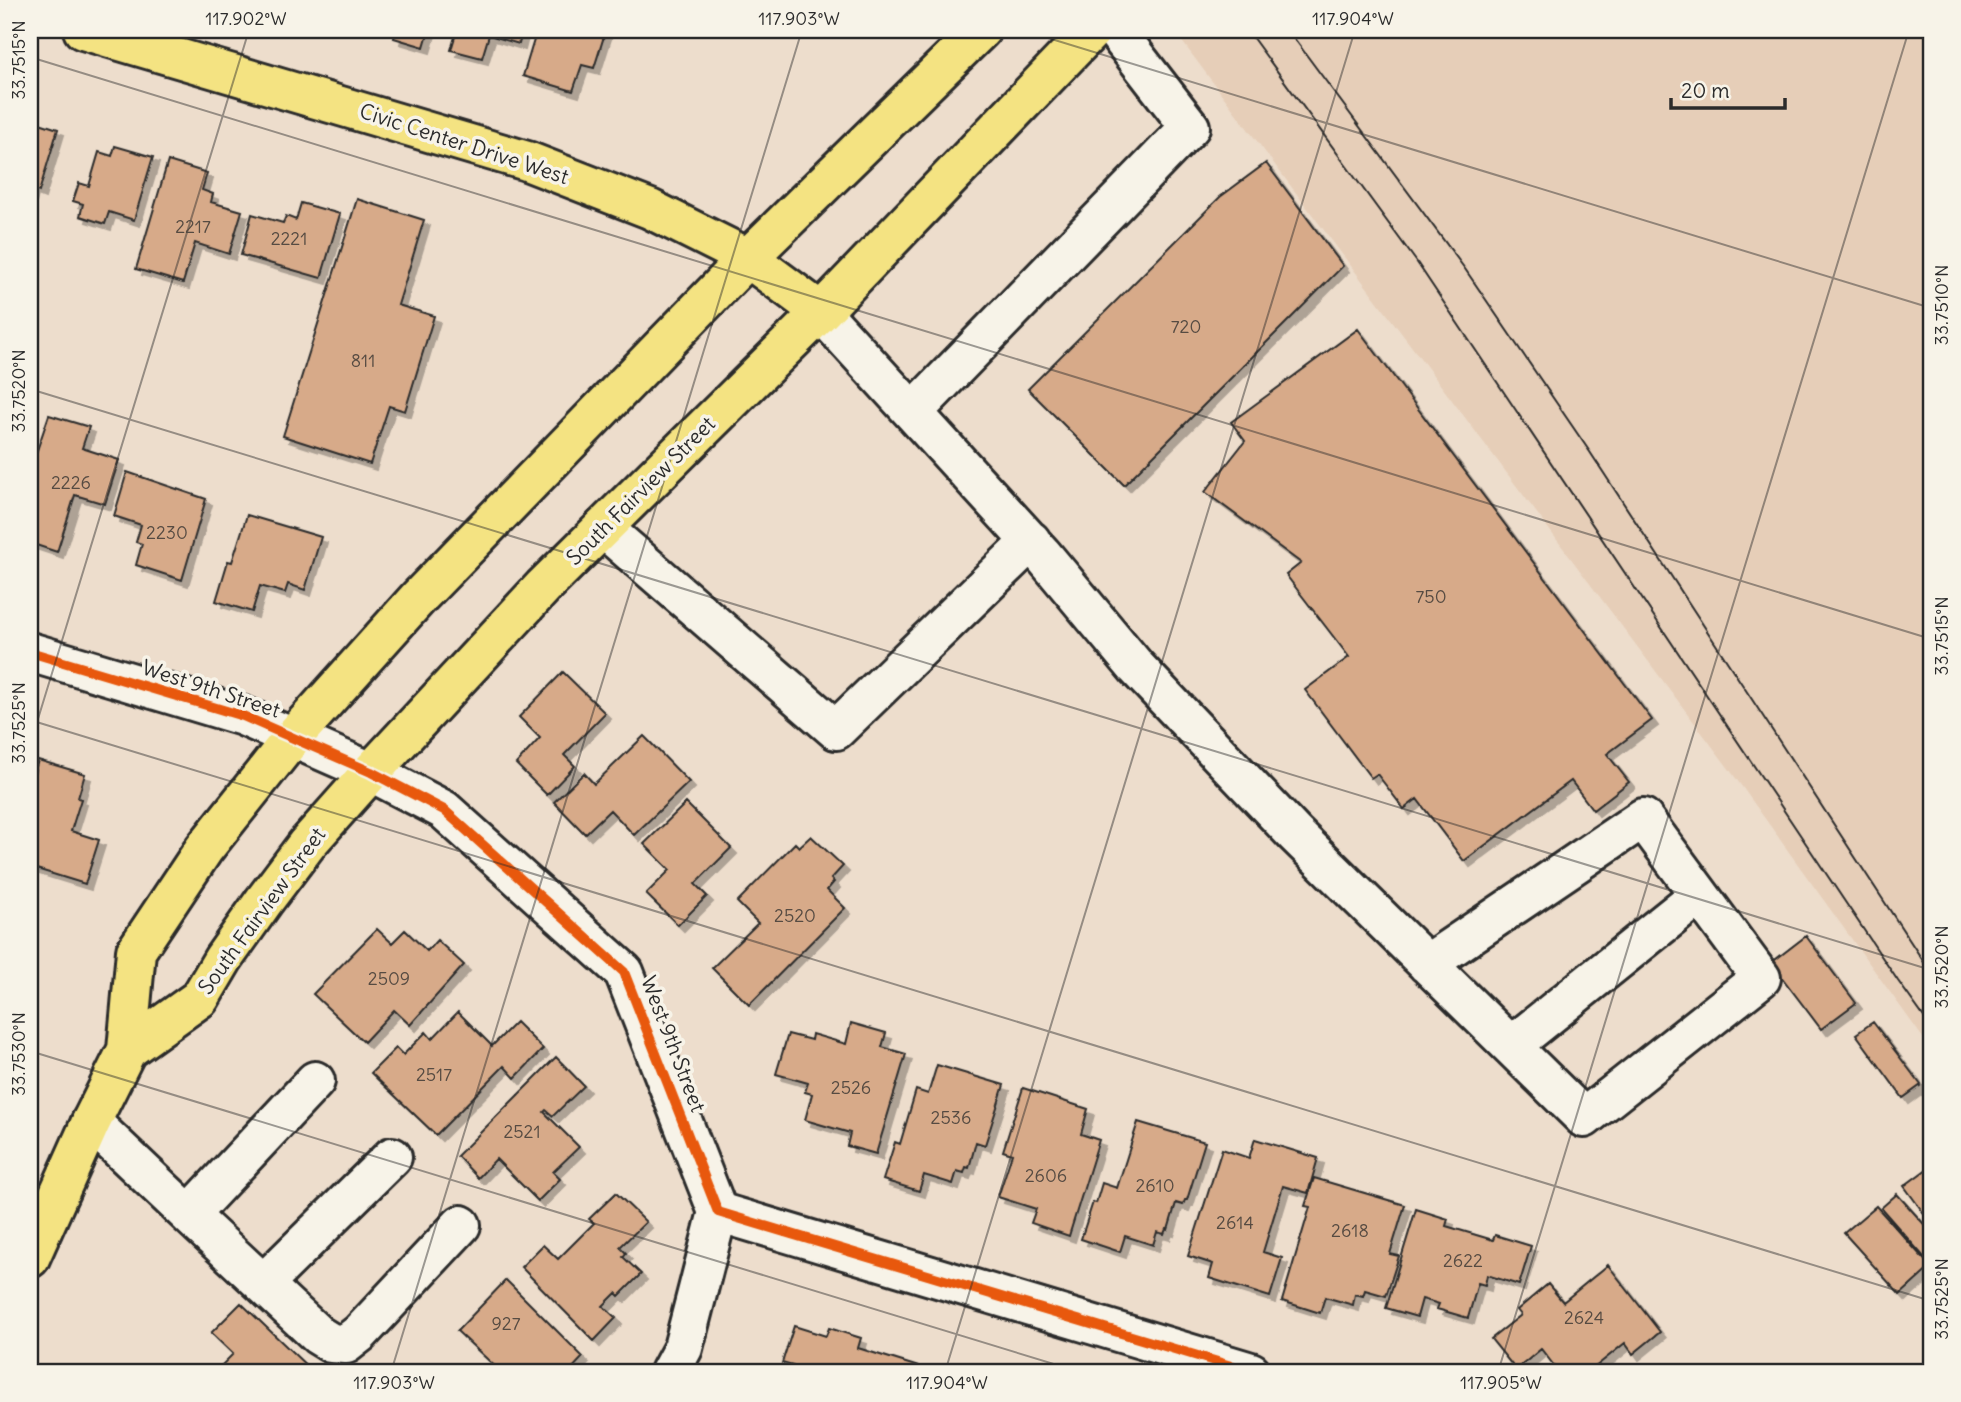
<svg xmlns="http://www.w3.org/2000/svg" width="1961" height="1402" font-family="Delius,sans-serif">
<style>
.built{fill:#e6ceb8}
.building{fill:#d7aa89;stroke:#2b2b2b;stroke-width:2;filter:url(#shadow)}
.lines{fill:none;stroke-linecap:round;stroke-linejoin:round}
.minor-casing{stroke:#2b2b2b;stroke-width:44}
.major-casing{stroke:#2b2b2b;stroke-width:44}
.minor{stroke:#f7f3e8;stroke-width:38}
.major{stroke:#f4e382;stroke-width:38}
.tram{stroke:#2b2b2b;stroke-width:2}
.cycleway-casing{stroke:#f7f3e8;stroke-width:15}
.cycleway{stroke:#e8590c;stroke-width:10}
.ticks{fill:none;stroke:#2b2b2b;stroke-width:2;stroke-opacity:0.45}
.labels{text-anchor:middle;stroke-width:7;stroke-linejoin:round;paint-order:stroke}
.number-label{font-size:18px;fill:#564b42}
.street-label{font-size:21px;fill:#2b2b2b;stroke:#f7f3e8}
.neatline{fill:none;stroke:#2b2b2b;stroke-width:2.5}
.ticks-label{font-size:18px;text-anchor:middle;fill:#2b2b2b}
</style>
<defs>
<filter id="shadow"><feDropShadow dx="6" dy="6" stdDeviation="0" flood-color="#0004"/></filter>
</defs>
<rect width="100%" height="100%" fill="#edddcc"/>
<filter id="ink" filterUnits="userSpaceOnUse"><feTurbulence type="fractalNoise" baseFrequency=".0143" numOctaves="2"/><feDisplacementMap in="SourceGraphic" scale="14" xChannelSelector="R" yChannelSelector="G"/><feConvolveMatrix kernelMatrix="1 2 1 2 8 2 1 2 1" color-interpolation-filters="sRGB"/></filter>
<g filter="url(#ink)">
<path class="built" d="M1185,30H1931V1049L1727,766L1178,36Z"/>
<path class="building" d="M396,30H429L424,47L394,38Z
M457,30H521L522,32L519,44L489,35L482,58L451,50Z
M537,30H606L594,68L582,65L573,91L523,76Z
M30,120L58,129L39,192L32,189L30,197Z
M115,146L153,157L134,220L109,212L105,224L80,216L83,204L73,201L79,183L89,186L99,152L112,156Z
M168,161L207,173L202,190L213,194L211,202L242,211L229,254L195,243L183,283L136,269Z
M1266,163L1343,266L1124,485L1028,389L1220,197Z
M357,199L424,220L398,305L434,316L405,411L389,406L370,464L283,436Z
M301,203L340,214L321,278L241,255L252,214L283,223L286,216L296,220Z
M1358,329L1652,720L1607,754L1629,782L1593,810L1571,781L1464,861L1417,799L1404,809L1377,774L1371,778L1305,690L1349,657L1286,575L1301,563L1205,492L1245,441L1231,422Z
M49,415L89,427L82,448L119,460L105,504L75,495L57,552L30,543V471Z
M127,472L206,499L182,580L136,565L142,544L136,542L141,525L114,516Z
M247,515L321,537L305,590L288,584L285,593L260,586L252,612L216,601L228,561L232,562Z
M563,672L605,713L564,755L575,766L547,795L516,764L540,738L519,717Z
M644,736L689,782L634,835L610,810L585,834L554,802L584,773L594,784Z
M38,760L85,774L78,798L81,799L71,831L99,840L85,884L30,867V787Z
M686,803L731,848L695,884L707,896L678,925L646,894L670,870L644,844Z
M811,836L843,866L831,879L834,882L827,890L845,908L749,1005L712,968L758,923L737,902L795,843L799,847Z
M377,929L392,943L405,930L427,951L437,940L464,965L410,1025L394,1010L364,1042L313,994Z
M1806,936L1856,1003L1821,1029L1771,963Z
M458,1012L492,1046L516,1022L543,1049L515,1078L504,1066L436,1135L371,1073L396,1048L403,1055L426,1032L432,1039Z
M1873,1022L1921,1085L1903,1098L1856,1034Z
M851,1023L886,1033L882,1047L906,1054L876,1154L847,1146L850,1133L805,1120L812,1094L805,1092L808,1083L776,1074L788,1034L811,1040L812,1034L846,1044Z
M556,1057L584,1086L553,1116L546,1110L544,1112L579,1147L553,1172L560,1179L538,1201L496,1159L478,1178L457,1156Z
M937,1065L1004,1085L985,1145L976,1142L969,1168L966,1167L964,1173L957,1171L953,1184L924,1175L919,1191L883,1180L895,1142L900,1144L916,1090L928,1094Z
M1023,1088L1088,1109L1081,1134L1099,1140L1069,1236L1031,1223L1036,1209L998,1197L1012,1154L1003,1151Z
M1138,1122L1205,1142L1187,1200H1185L1183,1205L1176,1203L1168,1230L1166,1229L1164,1234L1157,1232L1153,1245L1125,1236L1120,1252L1081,1239L1093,1202L1096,1203L1102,1183L1117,1188Z
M1255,1139L1318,1158L1308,1193L1283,1186L1263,1252L1282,1258L1270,1297L1209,1278L1213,1264L1188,1256L1222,1149L1249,1158Z
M1931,1166V1223L1904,1186Z
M1314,1178L1405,1205L1390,1254L1399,1256L1386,1296L1365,1290L1363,1296L1355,1294L1353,1305L1325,1297L1320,1313L1282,1301L1310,1207L1305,1206Z
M616,1193L646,1222L620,1247L626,1253L623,1257L641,1274L619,1296L616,1293L603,1306L616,1318L594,1341L521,1267L543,1245L558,1259L594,1223L589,1219Z
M1897,1194L1931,1232V1265L1881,1208Z
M1876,1206L1931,1267L1900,1295L1844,1233Z
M1416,1209L1448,1219L1446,1226L1493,1240L1495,1235L1531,1246L1519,1285L1487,1275L1485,1285L1478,1283L1468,1318L1437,1309L1439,1304L1422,1299L1417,1317L1386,1308Z
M1608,1265L1660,1332L1633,1354L1625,1343L1589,1372H1559L1541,1349L1516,1370L1491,1339L1521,1315L1517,1310L1548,1284L1563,1302Z
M506,1280L583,1357L569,1372H501L457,1331Z
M241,1303L313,1372H215L233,1354L211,1333Z
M794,1326L826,1336L829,1328L861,1338L858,1348L925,1369L924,1372H794L796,1367L782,1363Z"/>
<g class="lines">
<defs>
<path id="minor" d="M821,312L1042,554L1136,667L1295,834L1584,1118L1761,978L1643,818L1427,964
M913,412L1190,127L1115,30
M603,528L836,730L1031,541
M30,652L243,716L371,772L444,810L624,972L718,1212L1251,1372
M1511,1046L1699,895
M315,1081L189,1215L318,1335L331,1343L346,1344L360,1333L461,1225
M91,1122L189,1215
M264,1283L392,1157
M670,1372L683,1348L718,1212"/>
<path id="major" d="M83,30L527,161L650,209L748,258L821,312
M127,1050L200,998L223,959L264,901L307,844L371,772L543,587L821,312L1092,30
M30,1258L91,1122L127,1050L136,951L204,849L293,737L419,597L748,258L981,30"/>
</defs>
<use href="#minor" class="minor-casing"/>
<use href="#major" class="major-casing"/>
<use href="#minor" class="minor"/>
<use href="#major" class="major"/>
<path class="tram" d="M1247,30L1416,261L1898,981L1931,1027
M1288,30L1465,269L1590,452L1931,973"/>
<defs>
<path id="cycleway" d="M30,652L243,716L371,772L444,810L624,972L718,1212L1251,1372"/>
</defs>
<use href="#cycleway" class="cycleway-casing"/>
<use href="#cycleway" class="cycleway"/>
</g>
</g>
<path class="ticks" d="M1022,30L1931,308M30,57L1931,639M30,389L1931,970M30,720L1931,1301M30,745L249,30M30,1051L1080,1372M391,1372L802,30M945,1372L1355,30M1498,1372L1909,30"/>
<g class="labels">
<g class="number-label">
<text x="193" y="233">2217</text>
<text x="289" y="245">2221</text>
<text x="1186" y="333">720</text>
<text x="363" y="367">811</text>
<text x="71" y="489">2226</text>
<text x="167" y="539">2230</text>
<text x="1431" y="603">750</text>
<text x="795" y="922">2520</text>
<text x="389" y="985">2509</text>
<text x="434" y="1081">2517</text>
<text x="851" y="1094">2526</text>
<text x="951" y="1124">2536</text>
<text x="522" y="1138">2521</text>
<text x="1046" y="1182">2606</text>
<text x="1155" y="1192">2610</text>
<text x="1235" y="1229">2614</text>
<text x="1350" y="1237">2618</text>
<text x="1463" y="1267">2622</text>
<text x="1584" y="1324">2624</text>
<text x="506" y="1330">927</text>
</g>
<g class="street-label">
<text transform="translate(464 144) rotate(18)" y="7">Civic Center Drive West</text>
<text transform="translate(641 491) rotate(-45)" y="7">South Fairview Street</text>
<text transform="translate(211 689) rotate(18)" y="7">West 9th Street</text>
<text transform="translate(262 911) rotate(-54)" y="7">South Fairview Street</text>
<text transform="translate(673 1044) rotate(69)" y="7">West 9th Street</text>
</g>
</g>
<rect width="1961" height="1402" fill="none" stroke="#f7f3e8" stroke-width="77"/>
<path d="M1671 98v10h114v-10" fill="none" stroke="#2b2b2b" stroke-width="3.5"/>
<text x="1681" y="98" font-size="21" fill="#2b2b2b" stroke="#f7f3e8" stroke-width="5" paint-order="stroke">20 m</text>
<rect x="38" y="38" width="1885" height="1326" class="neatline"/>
<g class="ticks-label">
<text x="246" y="25">117.902°W</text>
<text x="799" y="25">117.903°W</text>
<text x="1353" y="25">117.904°W</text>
<text transform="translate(19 60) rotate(-90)" y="6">33.7515°N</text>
<text transform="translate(1942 305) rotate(-90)" y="6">33.7510°N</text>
<text transform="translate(19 391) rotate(-90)" y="6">33.7520°N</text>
<text transform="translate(1942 636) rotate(-90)" y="6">33.7515°N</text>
<text transform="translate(19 723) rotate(-90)" y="6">33.7525°N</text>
<text transform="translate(1942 967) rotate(-90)" y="6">33.7520°N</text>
<text transform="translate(19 1054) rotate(-90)" y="6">33.7530°N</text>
<text transform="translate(1942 1299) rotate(-90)" y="6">33.7525°N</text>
<text x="394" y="1389">117.903°W</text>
<text x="947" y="1389">117.904°W</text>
<text x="1501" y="1389">117.905°W</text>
</g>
</svg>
